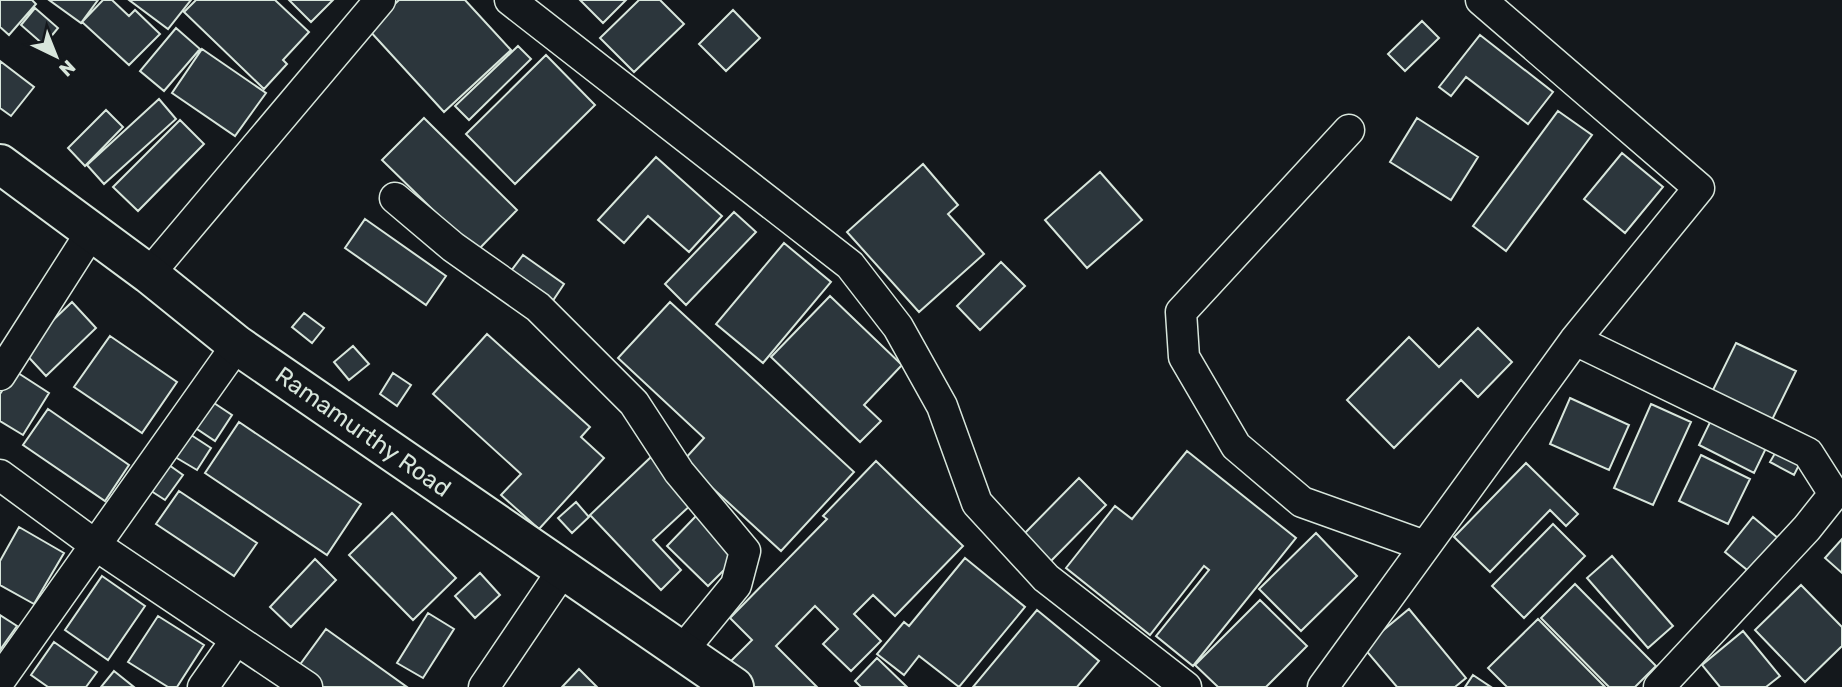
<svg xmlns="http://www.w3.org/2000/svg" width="1842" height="687" font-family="Rubik,sans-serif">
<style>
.building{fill:#2c363c;stroke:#d8e6dc;stroke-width:2}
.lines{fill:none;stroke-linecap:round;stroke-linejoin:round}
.minor-casing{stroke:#d8e6dc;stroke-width:33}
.tertiary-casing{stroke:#d8e6dc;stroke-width:42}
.minor{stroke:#14181c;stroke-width:30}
.tertiary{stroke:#14181c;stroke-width:38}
.labels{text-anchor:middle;stroke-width:5;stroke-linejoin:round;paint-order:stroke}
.street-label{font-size:24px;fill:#d8e6dc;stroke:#14181c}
</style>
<rect width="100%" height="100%" fill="#14181c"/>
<path class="building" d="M0,0H32L36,4L9,35L0,27Z
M49,0H98L81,23Z
M103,0H112L129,16L135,10L160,34L129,65L82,22Z
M129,0H191L168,29Z
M196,0H275L309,32L283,60L287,64L264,89L184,12Z
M289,0H333L311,22Z
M399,0H465L511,50L444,112L368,29Z
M580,0H626L603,23Z
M639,0H660L684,24L634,72L600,38Z
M35,8L58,28L44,45L21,25Z
M733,10L760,38L726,71L699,44Z
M1422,21L1439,38L1405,71L1388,54Z
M176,28L200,49L164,91L140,71Z
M1480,35L1553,92L1528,124L1466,77L1451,96L1439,87Z
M518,46L531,59L469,120L455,106Z
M202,49L266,93L235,136L172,93Z
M546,55L595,105L515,184L466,134Z
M0,61L34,87L11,116L0,108Z
M159,99L176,119L104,184L87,165Z
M106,110L123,127L85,166L68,148Z
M1558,111L1592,135L1506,251L1473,226Z
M424,118L517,210L476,252L382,160Z
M1417,118L1478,157L1451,200L1390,162Z
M180,120L204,144L138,211L113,187Z
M1622,153L1663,187L1625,233L1584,199Z
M656,157L722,216L689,252L648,216L624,243L598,220Z
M923,164L958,205L948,214L984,254L919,312L847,232Z
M1100,172L1142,220L1087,268L1045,220Z
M734,212L756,232L686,305L665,284Z
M365,219L446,276L426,305L345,248Z
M784,243L831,282L763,363L716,324Z
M523,255L564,284L550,305L508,275Z
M1001,262L1025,286L980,330L957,306Z
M830,296L902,365L864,405L881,421L860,442L771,357Z
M72,302L96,328L46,376L22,350Z
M670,302L854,472L781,551L683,461L704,438L618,358Z
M304,313L324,328L312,343L292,327Z
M1478,328L1512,362L1478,397L1461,380L1394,448L1347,400L1409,337L1439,367Z
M487,334L590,427L581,437L604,458L539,529L501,495L521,474L433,394Z
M110,336L177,382L142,433L74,387Z
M1736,343L1796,371L1769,426L1709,398Z
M353,346L369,364L349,380L334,362Z
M15,371L49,393L23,435L0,421V394Z
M393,373L411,385L397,406L380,394Z
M1570,398L1629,425L1609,470L1550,444Z
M208,399L232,415L215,441L191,425Z
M1651,404L1691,422L1653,505L1614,488Z
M48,409L129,465L105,501L23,445Z
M1714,414L1769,442L1754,473L1699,445Z
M239,422L361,504L327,555L205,473Z
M185,431L211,448L197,470L170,454Z
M1782,441L1805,453L1794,475L1770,462Z
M1187,451L1296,538L1193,666L1156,636L1209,570L1204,566L1150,635L1066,568L1115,506L1132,519Z
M1701,455L1750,479L1728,524L1679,501Z
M651,457L694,502L653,540L681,570L661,590L590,515Z
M162,460L183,475L165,500L145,487Z
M876,461L963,546L895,616L873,595L854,614L881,641L851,671L823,644L838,629L815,606L776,646L817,687H750L727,665L752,640L730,618L827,519L823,516Z
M1526,463L1578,514L1566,526L1550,510L1490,572L1454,537Z
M1079,478L1106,505L1047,565L1020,538Z
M179,491L257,543L234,576L156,524Z
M576,502L589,517L572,533L558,518Z
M392,513L456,578L413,620L349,555Z
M696,516L737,557L708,586L667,546Z
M1753,517L1779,539L1751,573L1725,552Z
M1553,524L1585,556L1524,618L1492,586Z
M19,527L64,553L34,604L0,585V561Z
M1316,533L1357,576L1301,631L1259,589Z
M1842,539V573L1825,558Z
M1612,556L1673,626L1648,648L1587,578Z
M965,558L1025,607L959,687L919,656L904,675L877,654L904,622L909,626Z
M315,559L336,580L291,627L270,607Z
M480,573L500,595L475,618L455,596Z
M102,576L145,606L108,660L65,630Z
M1575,584L1656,666L1635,687H1609L1541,618Z
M1801,585L1842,627V646L1805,682L1755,630Z
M1260,600L1307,646L1266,687H1218L1195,665Z
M1409,609L1466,678L1455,687H1397L1363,647Z
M1037,610L1099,661L1077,687H973Z
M428,613L454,629L423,678L397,663Z
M0,615L17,626L0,650Z
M158,616L204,645L177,687H168L128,662Z
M1538,619L1605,687H1507L1488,668Z
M326,629L407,687H320L296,670Z
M1743,631L1780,676L1766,687H1720L1702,665Z
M54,642L97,672L86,687H48L31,675Z
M877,658L907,687H861L855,681Z
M579,669L597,687H562Z
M114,671L134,687H101Z
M1473,675L1491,687H1465Z"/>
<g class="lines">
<defs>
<path id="minor" d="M510,0L850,265L898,327L942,406L977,503L1046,578L1186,687
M1349,130L1181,312L1184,357L1236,446L1302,502L1425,546
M395,198L453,247L538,307L634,403L679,472L745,551L736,585L682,651
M149,274L380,0
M1575,340L1808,453L1834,494L1807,528L1659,687
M0,375L92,231
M0,475L94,544L307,687
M0,680L237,345
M203,687L236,640
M484,687L563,570
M1323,687L1575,340L1699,188L1481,0"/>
<path id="tertiary" d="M0,164L149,274L237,345L734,687"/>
</defs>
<use href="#minor" class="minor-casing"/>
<use href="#tertiary" class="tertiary-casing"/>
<use href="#minor" class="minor"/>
<use href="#tertiary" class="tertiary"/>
</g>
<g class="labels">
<g class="street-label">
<text transform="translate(363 432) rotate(35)" y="8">Ramamurthy Road</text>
</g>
</g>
<g transform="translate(56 56) rotate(137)" stroke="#14181c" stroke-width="5" paint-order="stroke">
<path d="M0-5L12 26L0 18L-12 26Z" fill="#d8e6dc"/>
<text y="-10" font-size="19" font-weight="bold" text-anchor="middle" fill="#d8e6dc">N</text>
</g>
</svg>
